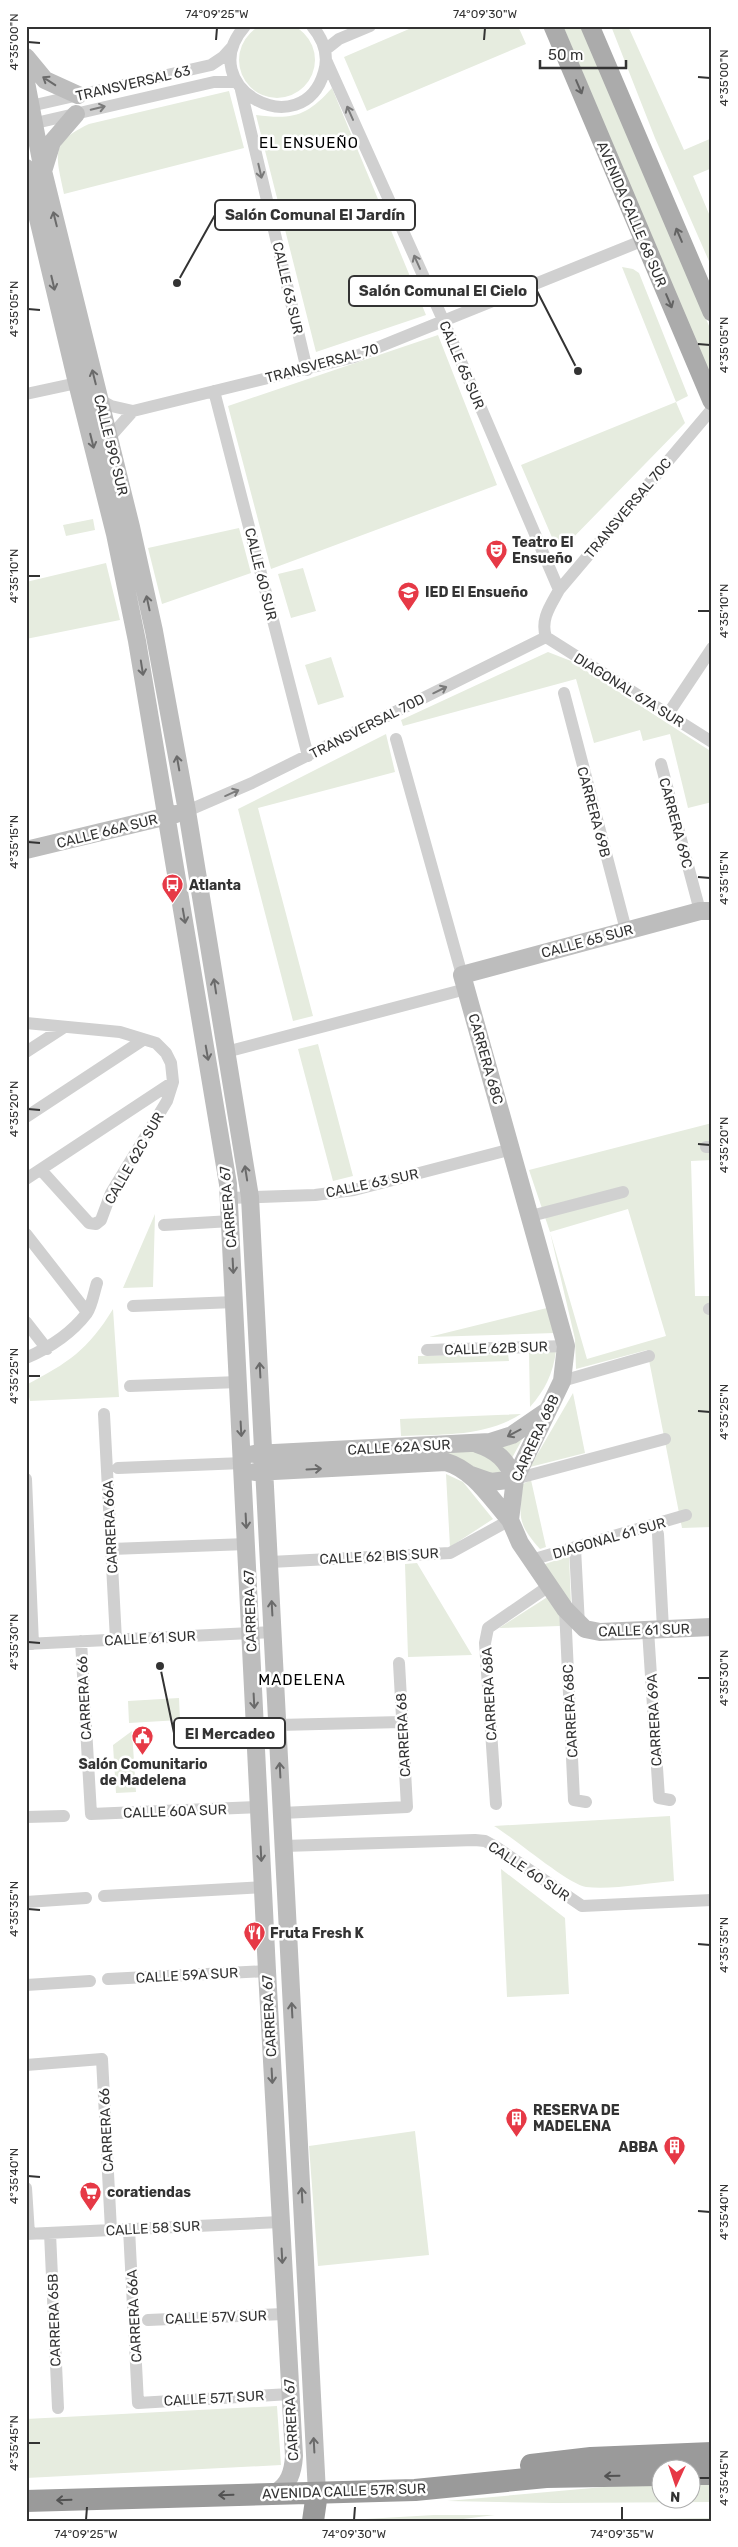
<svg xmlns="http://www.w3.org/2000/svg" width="738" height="2547" font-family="Rubik,sans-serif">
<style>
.green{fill:#e6ecdf;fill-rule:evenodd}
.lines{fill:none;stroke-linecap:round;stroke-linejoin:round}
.street{stroke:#d0d0d0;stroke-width:12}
.secondary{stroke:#bdbdbd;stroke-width:18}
.primary{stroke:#ababab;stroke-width:19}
.highway{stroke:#9a9a9a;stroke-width:22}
.oneway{stroke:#6a6a6a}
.oneway2{stroke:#636363}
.oneway3{stroke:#7a7a7a}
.oneway4{stroke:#525252}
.ticks{fill:none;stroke:#333;stroke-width:2}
.labels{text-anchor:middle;stroke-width:5;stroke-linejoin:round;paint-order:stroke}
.street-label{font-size:14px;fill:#333;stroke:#fff}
.poi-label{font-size:14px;font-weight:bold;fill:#333;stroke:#fff;text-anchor:start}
.neighbourhood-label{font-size:15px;letter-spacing:1px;fill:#000;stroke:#fff}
.leader{fill:none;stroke:#333;stroke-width:2}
.callout-dot{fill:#333;stroke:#fff;stroke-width:2}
.callout{fill:#fff;stroke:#333;stroke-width:2}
.callout-label{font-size:15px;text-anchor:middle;font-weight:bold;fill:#333}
.neatline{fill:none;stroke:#333;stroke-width:2}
.ticks-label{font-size:12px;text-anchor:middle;fill:#333}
</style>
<rect width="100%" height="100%" fill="#fff"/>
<path class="green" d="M239 60a38 38 0 1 1 76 0a38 38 0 1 1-76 0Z
M416,26H518L526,44L367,111L344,57Z
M563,26H582L712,333V380Z
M611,26H628L684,150L712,138V168L693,176L712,221V268L655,138Z
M332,88L426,315L316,352L256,115C293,120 307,116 332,88Z
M229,91L244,148L64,194C56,155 49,143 89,124Z
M622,267L633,269L639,273L688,396L676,402L685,423L564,547L554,542L521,465L676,402Z
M438,335L497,485L271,569L228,406Z
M93,519L95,530L66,536L63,525Z
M239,528L251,573L162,604L148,548Z
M106,563L120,620L26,639V582Z
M303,568L316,611L291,618L278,574Z
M548,652L571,661L712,752V802L688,808L670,734L643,741L640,730L594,743L576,679L403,726L401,720Z
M331,657L344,697L318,705L305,665Z
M386,734L395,772L258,808L313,1016L293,1021L238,809Z
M318,1044L353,1176L333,1181L298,1049Z
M712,1123V1160L691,1161L695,1296H709L712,1385V1527L682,1528L647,1350L576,1369L575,1339L550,1232L529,1170ZM628,1209L666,1336L587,1359L550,1232Z
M155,1214L153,1287L123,1288Z
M547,1308L555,1333L429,1337Z
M113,1309L119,1397L30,1401L26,1385C68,1363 88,1350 113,1309Z
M556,1351C553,1374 545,1390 530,1407L529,1352Z
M508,1354L509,1361L418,1364V1356Z
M573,1393L585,1453L530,1467Z
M521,1414C485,1437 442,1434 401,1436L400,1419Z
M524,1436L512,1458L498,1445Z
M457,1449L486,1453L500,1467V1472L497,1476L474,1471L283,1464L282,1459Z
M446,1474L463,1482L493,1519L450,1547Z
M531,1480L546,1547L540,1549C517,1523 519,1517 523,1484Z
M569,1556L571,1604L542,1565Z
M417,1563L472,1655L408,1657L405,1564Z
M549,1596L560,1612V1626L499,1628Z
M179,1698L180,1720L129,1723L128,1701Z
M132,1731L136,1792L116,1793L113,1745Z
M670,1816L674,1881C647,1883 612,1890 586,1887C569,1885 514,1838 494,1826Z
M501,1869L565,1918L569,1994L507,1997Z
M415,2131L429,2255L318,2266L309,2146Z
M277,2406L281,2465L26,2478V2419Z
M691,2481H712V2502L554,2503L447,2501L660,2482V2500H690Z
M434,2515H495L447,2521H331Z
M712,2518V2521H584L588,2520Z"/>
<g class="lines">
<path class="street" d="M245,26C191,88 303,146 324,72C329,55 323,39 312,26
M325,50L339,39L370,26
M326,60L444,322L559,590
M241,90L307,370
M26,107L211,65L223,57L233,46
M27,125L214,82H237
M214,391L308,756
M26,394L77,383
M100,400L111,406L133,411L354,357L644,240
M109,438L133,411
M546,637C540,619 551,605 559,590L712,409
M546,637L712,742
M564,693L626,930
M668,714L712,648
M396,739L462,975
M661,764L700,911
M187,811L252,783L546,637
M26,1023L120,1032L156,1043L166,1053L171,1063L173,1082L167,1101L111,1193L101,1220L96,1224L89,1223L41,1170
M26,1052L63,1028
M226,1052L466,989
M26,1117L143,1040
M706,1147H712
M26,1179L173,1082
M229,1198L315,1195L354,1190L512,1149
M531,1216L623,1192
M164,1225L231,1221
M26,1234L87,1312
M133,1306L235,1302
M709,1309L712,1308
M26,1322L47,1349
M427,1350L566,1346
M26,1358C49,1348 71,1334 87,1313C92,1306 94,1292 97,1283
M562,1381L649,1356
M130,1386L239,1382
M104,1414L116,1640
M118,1468L243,1463
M26,1479L33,1644
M515,1479L665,1439
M658,1534L663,1629
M575,1548L579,1625
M111,1549L247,1544
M531,1560L686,1515
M270,1562L450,1553L510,1520
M565,1609L574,1800L586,1802
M648,1630L659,1798L670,1800
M81,1641L91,1814L259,1807
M26,1644L273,1632
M278,1725L402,1722
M496,1804L485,1643L488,1628L549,1586
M282,1813L407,1807L399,1663
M26,1817L64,1816
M284,1846L475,1840L485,1841L496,1847L582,1906L712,1900
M104,1896L263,1887
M26,1902L86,1898
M108,1979L267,1971
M26,1985L90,1981
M26,2065L102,2059L111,2230
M26,2188L29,2234
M129,2229L138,2403L290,2394
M50,2233L58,2408
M26,2234L280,2222
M148,2320L284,2314"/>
<path class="secondary" d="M26,57L45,80L78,95
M26,82L43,171L131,527L154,631L187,811L250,1197L317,2493
M26,168L77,383L115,534L137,641L228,1184L267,1971L294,2456C293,2472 289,2485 275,2493
M44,168L52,142L76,114
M26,850L176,814
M712,911H700L462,975L566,1346L562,1381L515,1479L510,1520L520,1543L565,1609L585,1629L600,1632L712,1627
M477,1444C498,1451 506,1460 515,1479
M254,1454L490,1442L512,1435L547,1411
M255,1472L446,1462C474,1470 491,1499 510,1520
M471,1475L491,1482L515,1479"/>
<path class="primary" d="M553,26L712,401
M590,26L712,312"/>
<path class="highway" d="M531,2465L591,2458L712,2453
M690,2474H712
M26,2501L415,2490L546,2477L660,2475
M313,2521L317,2493"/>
</g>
<defs><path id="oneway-shaft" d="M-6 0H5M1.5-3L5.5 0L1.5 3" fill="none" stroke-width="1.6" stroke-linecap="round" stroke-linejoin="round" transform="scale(1.25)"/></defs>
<g class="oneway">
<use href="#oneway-shaft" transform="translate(49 81) rotate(-147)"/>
<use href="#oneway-shaft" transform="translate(55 219) rotate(-104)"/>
<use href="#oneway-shaft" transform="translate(53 283) rotate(77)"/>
<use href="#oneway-shaft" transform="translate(94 377) rotate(-104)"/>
<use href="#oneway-shaft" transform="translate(92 441) rotate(76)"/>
<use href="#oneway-shaft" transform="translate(148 603) rotate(-102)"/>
<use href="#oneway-shaft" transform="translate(142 668) rotate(81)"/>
<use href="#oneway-shaft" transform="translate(178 763) rotate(-100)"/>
<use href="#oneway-shaft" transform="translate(184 916) rotate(80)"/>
<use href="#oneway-shaft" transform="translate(215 986) rotate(-99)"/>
<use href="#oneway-shaft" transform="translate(207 1053) rotate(80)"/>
<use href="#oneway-shaft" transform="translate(246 1173) rotate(-99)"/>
<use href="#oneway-shaft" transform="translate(233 1266) rotate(87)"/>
<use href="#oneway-shaft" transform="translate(260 1370) rotate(-93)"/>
<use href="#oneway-shaft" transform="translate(241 1429) rotate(87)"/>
<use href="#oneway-shaft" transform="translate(514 1433) rotate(152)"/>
<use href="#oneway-shaft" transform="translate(314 1469) rotate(-3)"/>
<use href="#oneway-shaft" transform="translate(246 1521) rotate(87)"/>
<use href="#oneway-shaft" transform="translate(272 1608) rotate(-93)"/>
<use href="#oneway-shaft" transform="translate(254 1701) rotate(87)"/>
<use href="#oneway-shaft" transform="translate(280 1770) rotate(-93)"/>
<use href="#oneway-shaft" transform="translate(261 1854) rotate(87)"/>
<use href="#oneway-shaft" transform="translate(292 2010) rotate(-93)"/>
<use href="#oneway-shaft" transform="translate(272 2076) rotate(87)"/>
<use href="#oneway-shaft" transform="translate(302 2195) rotate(-93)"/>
<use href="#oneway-shaft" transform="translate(282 2256) rotate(87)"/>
<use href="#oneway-shaft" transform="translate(314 2445) rotate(-93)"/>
</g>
<g class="oneway2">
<use href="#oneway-shaft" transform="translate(579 87) rotate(67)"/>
<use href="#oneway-shaft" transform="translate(679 235) rotate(-113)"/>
<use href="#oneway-shaft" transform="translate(669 301) rotate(67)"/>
</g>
<g class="oneway3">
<use href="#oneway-shaft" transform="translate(98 108) rotate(-13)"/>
<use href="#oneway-shaft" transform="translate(350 113) rotate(-114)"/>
<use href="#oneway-shaft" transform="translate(260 171) rotate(77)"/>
<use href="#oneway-shaft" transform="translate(417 262) rotate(-114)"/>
<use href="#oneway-shaft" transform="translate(440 690) rotate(-26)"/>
<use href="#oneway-shaft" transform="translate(232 793) rotate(-24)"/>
</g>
<g class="oneway4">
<use href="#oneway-shaft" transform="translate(612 2476) rotate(179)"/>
<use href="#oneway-shaft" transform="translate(226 2495) rotate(178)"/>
<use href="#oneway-shaft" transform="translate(64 2500) rotate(178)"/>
</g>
<path class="ticks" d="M216,40L217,28M484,40L485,28M28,42L40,43M698,77L710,78M28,309L40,310M698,344L710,345M28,576H40M698,611H710M28,842L40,843M698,877L710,878M28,1109L40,1110M698,1144L710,1145M28,1376H40M698,1411L710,1412M28,1642L40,1643M698,1678H710M28,1909L40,1910M698,1944L710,1945M28,2176L40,2177M698,2211L710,2212M28,2443H40M698,2478H710M86,2520L87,2507M354,2520L355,2507M622,2520V2507"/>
<defs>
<symbol id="theatre-pin" viewBox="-11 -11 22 30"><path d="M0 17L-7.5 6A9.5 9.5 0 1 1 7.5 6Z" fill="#e63946" stroke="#fff"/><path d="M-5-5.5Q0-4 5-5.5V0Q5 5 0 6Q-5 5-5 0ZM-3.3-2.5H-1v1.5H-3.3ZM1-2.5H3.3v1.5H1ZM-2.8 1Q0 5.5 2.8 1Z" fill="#fff"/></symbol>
<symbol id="school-pin" viewBox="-11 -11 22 30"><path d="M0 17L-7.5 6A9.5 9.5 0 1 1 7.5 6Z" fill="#e63946" stroke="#fff"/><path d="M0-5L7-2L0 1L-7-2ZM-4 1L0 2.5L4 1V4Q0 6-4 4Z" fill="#fff"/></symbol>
<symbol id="bus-pin" viewBox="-11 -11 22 30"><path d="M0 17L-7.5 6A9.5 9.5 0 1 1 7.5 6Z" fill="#e63946" stroke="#fff"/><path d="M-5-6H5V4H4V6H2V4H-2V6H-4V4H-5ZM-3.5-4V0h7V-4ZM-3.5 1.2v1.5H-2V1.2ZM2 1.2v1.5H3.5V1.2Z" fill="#fff"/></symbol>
<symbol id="civic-pin" viewBox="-11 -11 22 30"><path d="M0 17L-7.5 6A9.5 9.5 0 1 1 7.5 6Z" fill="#e63946" stroke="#fff"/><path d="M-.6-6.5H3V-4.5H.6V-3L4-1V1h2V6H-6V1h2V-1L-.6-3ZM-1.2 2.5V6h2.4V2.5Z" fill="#fff"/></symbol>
<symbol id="restaurant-pin" viewBox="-11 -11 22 30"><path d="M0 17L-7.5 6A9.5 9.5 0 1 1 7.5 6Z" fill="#e63946" stroke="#fff"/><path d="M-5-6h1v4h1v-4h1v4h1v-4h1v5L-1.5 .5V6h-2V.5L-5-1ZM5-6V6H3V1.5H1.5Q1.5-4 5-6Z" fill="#fff"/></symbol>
<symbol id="building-pin" viewBox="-11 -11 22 30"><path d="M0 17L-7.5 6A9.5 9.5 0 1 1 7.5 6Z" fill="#e63946" stroke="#fff"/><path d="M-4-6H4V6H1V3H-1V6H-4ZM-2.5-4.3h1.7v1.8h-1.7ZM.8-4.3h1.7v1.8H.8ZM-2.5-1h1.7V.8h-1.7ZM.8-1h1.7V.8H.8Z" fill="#fff"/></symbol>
<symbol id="supermarket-pin" viewBox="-11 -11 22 30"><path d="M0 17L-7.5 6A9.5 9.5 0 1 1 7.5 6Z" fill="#e63946" stroke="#fff"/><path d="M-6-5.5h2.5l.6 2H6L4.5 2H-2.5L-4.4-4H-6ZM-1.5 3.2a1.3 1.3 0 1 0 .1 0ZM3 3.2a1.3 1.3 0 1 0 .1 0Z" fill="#fff"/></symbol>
</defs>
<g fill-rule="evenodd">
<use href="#theatre-pin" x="484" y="538" width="25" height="34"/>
<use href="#school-pin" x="396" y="580" width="25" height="34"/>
<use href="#bus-pin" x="160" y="872" width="25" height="34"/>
<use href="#civic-pin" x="130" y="1724" width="25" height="34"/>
<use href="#restaurant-pin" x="242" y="1920" width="25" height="34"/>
<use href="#building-pin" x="504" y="2106" width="25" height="34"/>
<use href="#building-pin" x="662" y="2134" width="25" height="34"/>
<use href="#supermarket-pin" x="78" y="2180" width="25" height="34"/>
</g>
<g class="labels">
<g class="street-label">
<text transform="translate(133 83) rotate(-13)" y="5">TRANSVERSAL 63</text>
<text transform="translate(632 214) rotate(67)" y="5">AVENIDA CALLE 68 SUR</text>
<text transform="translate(288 288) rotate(77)" y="5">CALLE 63 SUR</text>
<text transform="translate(322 363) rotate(-15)" y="5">TRANSVERSAL 70</text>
<text transform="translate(462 365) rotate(67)" y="5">CALLE 65 SUR</text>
<text transform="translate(111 445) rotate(76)" y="5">CALLE 59C SUR</text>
<text transform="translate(628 508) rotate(-50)" y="5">TRANSVERSAL 70C</text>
<text transform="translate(261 574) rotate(76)" y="5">CALLE 60 SUR</text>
<text transform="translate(629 690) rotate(32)" y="5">DIAGONAL 67A SUR</text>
<text transform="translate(367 726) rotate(-27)" y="5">TRANSVERSAL 70D</text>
<text transform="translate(594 812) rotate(75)" y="5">CARRERA 69B</text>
<text transform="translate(676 823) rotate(75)" y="5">CARRERA 69C</text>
<text transform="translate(107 831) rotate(-14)" y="5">CALLE 66A SUR</text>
<text transform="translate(587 941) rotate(-15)" y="5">CALLE 65 SUR</text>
<text transform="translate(486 1059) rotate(74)" y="5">CARRERA 68C</text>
<text transform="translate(134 1158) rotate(-60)" y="5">CALLE 62C SUR</text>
<text transform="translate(372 1183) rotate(-12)" y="5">CALLE 63 SUR</text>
<text transform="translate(228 1207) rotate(-95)" y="5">CARRERA 67</text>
<text transform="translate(496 1348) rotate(-2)" y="5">CALLE 62B SUR</text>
<text transform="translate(535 1438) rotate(-65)" y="5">CARRERA 68B</text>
<text transform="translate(399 1447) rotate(-3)" y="5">CALLE 62A SUR</text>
<text transform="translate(110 1527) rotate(-93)" y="5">CARRERA 66A</text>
<text transform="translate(609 1538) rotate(-16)" y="5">DIAGONAL 61 SUR</text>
<text transform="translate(379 1556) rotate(-3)" y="5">CALLE 62 BIS SUR</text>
<text transform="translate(250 1611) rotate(-92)" y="5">CARRERA 67</text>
<text transform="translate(644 1630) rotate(-2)" y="5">CALLE 61 SUR</text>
<text transform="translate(150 1638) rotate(-3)" y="5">CALLE 61 SUR</text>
<text transform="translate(489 1694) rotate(-93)" y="5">CARRERA 68A</text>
<text transform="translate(84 1698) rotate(-93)" y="5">CARRERA 66</text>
<text transform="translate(570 1711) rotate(-93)" y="5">CARRERA 68C</text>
<text transform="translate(654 1720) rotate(-93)" y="5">CARRERA 69A</text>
<text transform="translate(403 1735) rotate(-93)" y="5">CARRERA 68</text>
<text transform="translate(175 1811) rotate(-2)" y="5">CALLE 60A SUR</text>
<text transform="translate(529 1871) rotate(34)" y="5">CALLE 60 SUR</text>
<text transform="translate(187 1975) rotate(-3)" y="5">CALLE 59A SUR</text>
<text transform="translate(269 2016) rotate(-93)" y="5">CARRERA 67</text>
<text transform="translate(106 2130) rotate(-93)" y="5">CARRERA 66</text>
<text transform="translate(153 2228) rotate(-3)" y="5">CALLE 58 SUR</text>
<text transform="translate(134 2316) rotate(-93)" y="5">CARRERA 66A</text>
<text transform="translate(216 2317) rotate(-2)" y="5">CALLE 57V SUR</text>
<text transform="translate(54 2320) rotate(-92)" y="5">CARRERA 65B</text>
<text transform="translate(214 2398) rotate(-3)" y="5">CALLE 57T SUR</text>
<text transform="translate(291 2420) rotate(-93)" y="5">CARRERA 67</text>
<text transform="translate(344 2491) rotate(-2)" y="5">AVENIDA CALLE 57R SUR</text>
</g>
<g class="poi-label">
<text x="512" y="547">Teatro El<tspan x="512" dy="16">Ensueño</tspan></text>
<text x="425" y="597">IED El Ensueño</text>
<text x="189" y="890">Atlanta</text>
<text x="143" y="1769" text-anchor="middle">Salón Comunitario<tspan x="143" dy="16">de Madelena</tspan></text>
<text x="270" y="1938">Fruta Fresh K</text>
<text x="533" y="2115">RESERVA DE<tspan x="533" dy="16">MADELENA</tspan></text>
<text x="658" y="2152" text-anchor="end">ABBA</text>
<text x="107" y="2197">coratiendas</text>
</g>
<g class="neighbourhood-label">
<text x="309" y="148">EL ENSUEÑO</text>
<text x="302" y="1685">MADELENA</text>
</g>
</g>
<path class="leader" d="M177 283L215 215M578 371L537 291M160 1666L174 1733"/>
<g class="callout-dot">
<circle cx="177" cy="283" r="5"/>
<circle cx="578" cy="371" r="5"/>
<circle cx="160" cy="1666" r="5"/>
</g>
<g class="callout">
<rect x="215" y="200" width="200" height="30" rx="5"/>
<rect x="349" y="276" width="188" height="30" rx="5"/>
<rect x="174" y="1718" width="111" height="30" rx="5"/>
</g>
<g class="callout-label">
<text x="315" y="220">Salón Comunal El Jardín</text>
<text x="443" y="296">Salón Comunal El Cielo</text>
<text x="230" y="1739">El Mercadeo</text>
</g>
<rect width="738" height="2547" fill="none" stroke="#ffffff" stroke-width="55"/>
<g transform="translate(676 2484) rotate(183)"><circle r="24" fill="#ffffff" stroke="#adadad"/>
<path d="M0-4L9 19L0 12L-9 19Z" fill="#e63946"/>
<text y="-8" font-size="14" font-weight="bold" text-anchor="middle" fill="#333333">N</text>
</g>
<path d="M540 60v8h86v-8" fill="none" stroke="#333333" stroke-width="2.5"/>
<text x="548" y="60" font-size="15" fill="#333333" stroke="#ffffff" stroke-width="4" paint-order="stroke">50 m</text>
<rect x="28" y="28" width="682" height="2492" class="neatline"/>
<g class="ticks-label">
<text x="217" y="18">74°09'25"W</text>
<text x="485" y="18">74°09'30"W</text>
<text transform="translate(14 42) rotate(-90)" y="4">4°35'00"N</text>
<text transform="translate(724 78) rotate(-90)" y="4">4°35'00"N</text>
<text transform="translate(14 309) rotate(-90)" y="4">4°35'05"N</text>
<text transform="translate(724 345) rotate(-90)" y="4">4°35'05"N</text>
<text transform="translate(14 576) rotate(-90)" y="4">4°35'10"N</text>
<text transform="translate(724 611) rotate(-90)" y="4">4°35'10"N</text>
<text transform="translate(14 842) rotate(-90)" y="4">4°35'15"N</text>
<text transform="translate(724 878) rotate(-90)" y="4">4°35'15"N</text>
<text transform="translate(14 1109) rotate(-90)" y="4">4°35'20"N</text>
<text transform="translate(724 1145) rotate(-90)" y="4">4°35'20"N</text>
<text transform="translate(14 1376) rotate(-90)" y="4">4°35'25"N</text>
<text transform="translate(724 1412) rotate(-90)" y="4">4°35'25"N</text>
<text transform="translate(14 1642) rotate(-90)" y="4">4°35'30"N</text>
<text transform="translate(724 1678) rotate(-90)" y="4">4°35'30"N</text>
<text transform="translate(14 1909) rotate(-90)" y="4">4°35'35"N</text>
<text transform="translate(724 1945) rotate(-90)" y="4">4°35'35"N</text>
<text transform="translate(14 2176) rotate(-90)" y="4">4°35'40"N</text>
<text transform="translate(724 2212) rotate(-90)" y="4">4°35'40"N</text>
<text transform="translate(14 2443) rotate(-90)" y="4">4°35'45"N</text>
<text transform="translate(724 2478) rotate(-90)" y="4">4°35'45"N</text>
<text x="86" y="2538">74°09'25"W</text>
<text x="354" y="2538">74°09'30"W</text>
<text x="622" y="2538">74°09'35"W</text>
</g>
</svg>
